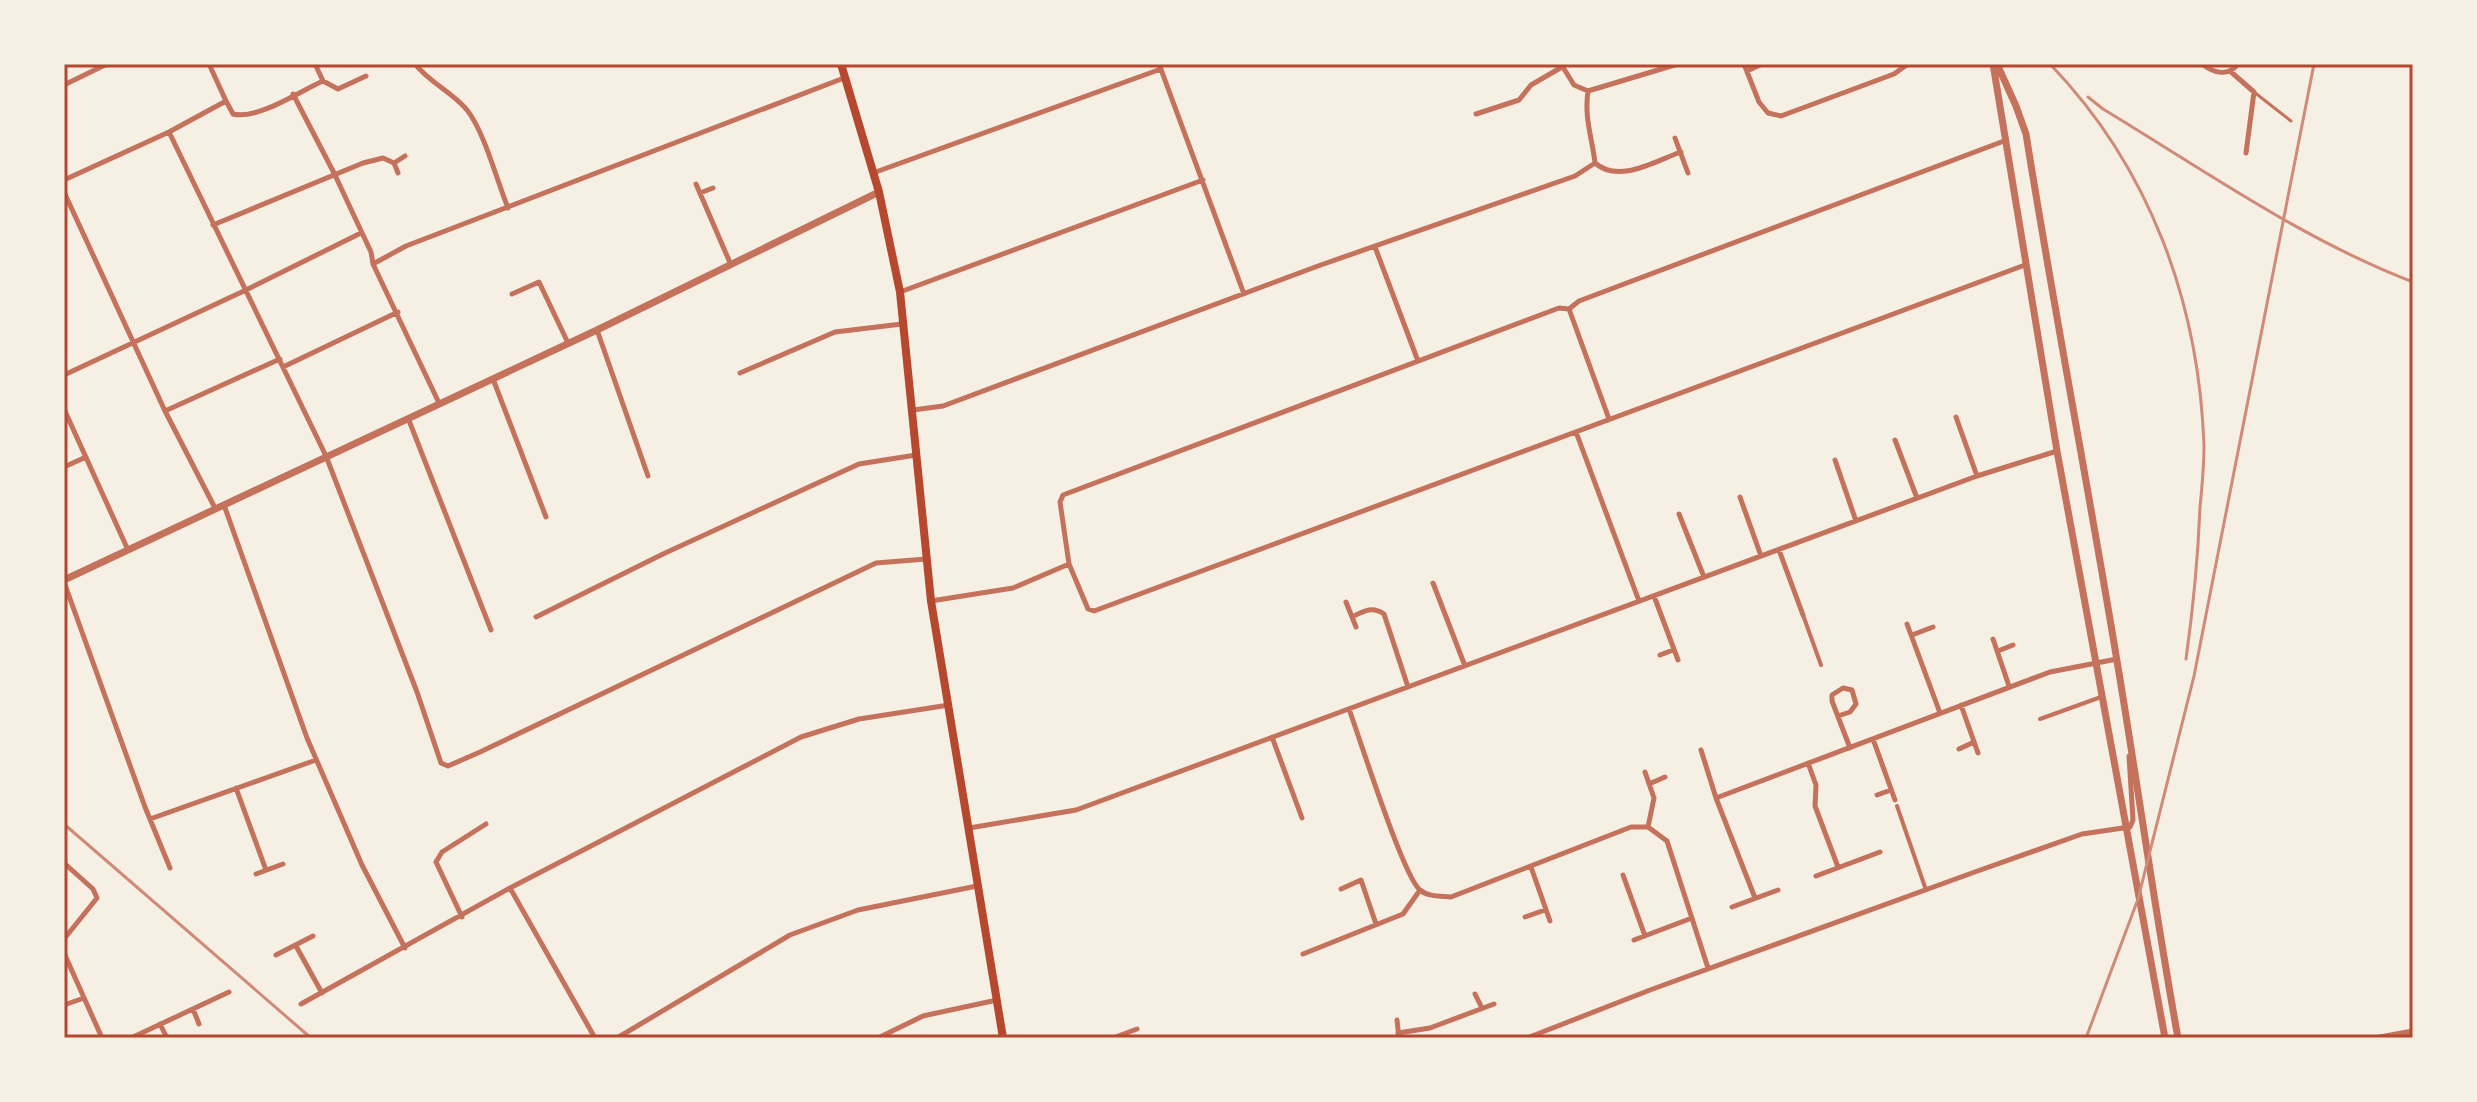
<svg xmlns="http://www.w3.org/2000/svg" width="2477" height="1102" font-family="Overpass,sans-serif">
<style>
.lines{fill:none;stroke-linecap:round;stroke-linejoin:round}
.service{stroke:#c5725c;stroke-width:3}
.pedestrian{stroke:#c5725c;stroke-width:4}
.minor{stroke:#c5725c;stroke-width:5}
.tertiary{stroke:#c5725c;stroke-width:7}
.primary{stroke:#b5482f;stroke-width:8}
.rail{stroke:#cf8b77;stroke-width:3}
.neatline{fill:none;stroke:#b5482f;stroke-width:3}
</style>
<rect width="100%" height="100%" fill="#f6efe4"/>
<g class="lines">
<path class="service" d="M2254,92L2291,121"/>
<path class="pedestrian" d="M1803,615L1821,665
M2040,719L2101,697
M1897,806L1926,890"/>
<path class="minor" d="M209,64L226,101
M315,64L323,81L338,89L366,76
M415,64C430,83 452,92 467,110C484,131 497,181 508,208
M1159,64L1244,294
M1561,64L1574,85L1588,91L1678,64
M1744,64L1759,102L1768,113L1781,116L1894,74L1908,64
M2202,64C2214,73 2228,77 2238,64
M1747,71L1762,64
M2230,71L2254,92L2246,153
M64,85L107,64
M293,94L334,173L371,252L373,264L439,403
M1476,114L1519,100L1531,85L1562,67
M169,132L226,101L233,114C258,120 300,91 323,81
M1675,138L1688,173
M2004,141L1579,301L1569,309L1559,308L1063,495L1060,502L1069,564L1088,609L1094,611L2025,265
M394,163L405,156
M1595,163C1619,184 1655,161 1681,152
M873,173L1161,69
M64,180L169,132L326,456L417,692L441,763L448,766L480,752L876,563L926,559
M696,184L731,265
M64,192L165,411L215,508
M700,193L713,188
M213,225L363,163L383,158L394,163L398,173
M1375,247L1418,361
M373,264L406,246L844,78
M900,292L1203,180
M512,294L539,282L568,343
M1569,309L1609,419
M597,330L648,476
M283,367L398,312
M740,373L835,332L902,324
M64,375L246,290L361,233
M493,379L546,517
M64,409L128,550
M913,410L943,406L1318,266L1575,176L1595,163C1592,137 1584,118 1588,91
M165,411L280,359
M1956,417L1977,476
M408,418L491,630
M1576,432L1639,601
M1895,440L1917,498
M1835,460L1856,521
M64,467L86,457
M1740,497L1761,556
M224,505L307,738L362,865L405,948
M1679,514L1704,577
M1779,550L1803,615
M64,582L145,807L170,868
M1433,583L1465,666
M1654,596L1678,660
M931,601L1013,588L1069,564
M1346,602L1356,627
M536,617L663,554L859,464L916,455
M1352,617C1364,611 1372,606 1384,614L1408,687
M1907,624L1940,713
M1912,635L1933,627
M1993,639L2009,686
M1998,651L2013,645
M1660,655L1673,650
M1961,705L1978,753
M1349,709C1360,739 1403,876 1420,890C1428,897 1441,896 1451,897L1631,827H1648L1667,841L1708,968
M1838,716L1850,712L1856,704L1852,690L1843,688L1832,695V701L1850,748
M1272,737L1302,818
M1873,739L1895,800
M1959,749L1974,742
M1701,750L1716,798L1755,898
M1808,763L1816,785L1815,806L1838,867
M1645,772L1654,798L1648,827
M1649,784L1665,777
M236,788L266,870
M1877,795L1891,790
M1716,798L2050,672L2117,659
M150,819L316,760
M969,828L1076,810L1095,803L1977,476L2057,451
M64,863L93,889L97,898L64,939
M1531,867L1550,921
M256,874L283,864
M1623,875L1645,936
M1816,876L1880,852
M510,888L595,1038
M1341,889L1361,880L1376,924
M1732,907L1778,890
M462,917L436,862L442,852L486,824
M1525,917L1545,910
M1634,940L1692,918
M296,946L322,993
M64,953L102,1038
M1303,954L1403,914L1420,890
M276,955L313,936
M1475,994L1482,1008
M301,1004L510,888L801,737L859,719L949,705
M64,1005L84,998
M193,1009L199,1024
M1397,1020L1399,1038
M160,1024L167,1038
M1398,1033L1430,1028L1494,1004
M131,1038L229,992
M617,1038L790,935L858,910L977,886
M878,1038L923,1016L997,1000
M1113,1038L1137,1029
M1527,1038L1650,990L1972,873L2082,834L2130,827L2133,820L2129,756"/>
<path class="tertiary" d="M1993,64L2057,451L2165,1038
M1997,64L2016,106L2026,134C2054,310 2088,485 2117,661C2138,786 2155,912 2178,1038
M64,580L597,330L879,192
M2380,1038L2413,1032"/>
<path class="primary" d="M841,64L879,192L900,292L931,601L1003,1038"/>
<path class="rail" d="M2050,64C2150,168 2199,303 2204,446C2204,466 2202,487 2200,507C2198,558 2193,609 2186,659
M2088,97L2103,109C2204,170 2303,240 2413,282
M64,824L311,1038
M2086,1038L2138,899L2194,676L2314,64"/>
</g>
<rect width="2477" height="1102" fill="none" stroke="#f6efe4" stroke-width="132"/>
<rect x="66" y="66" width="2345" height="970" class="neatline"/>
</svg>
